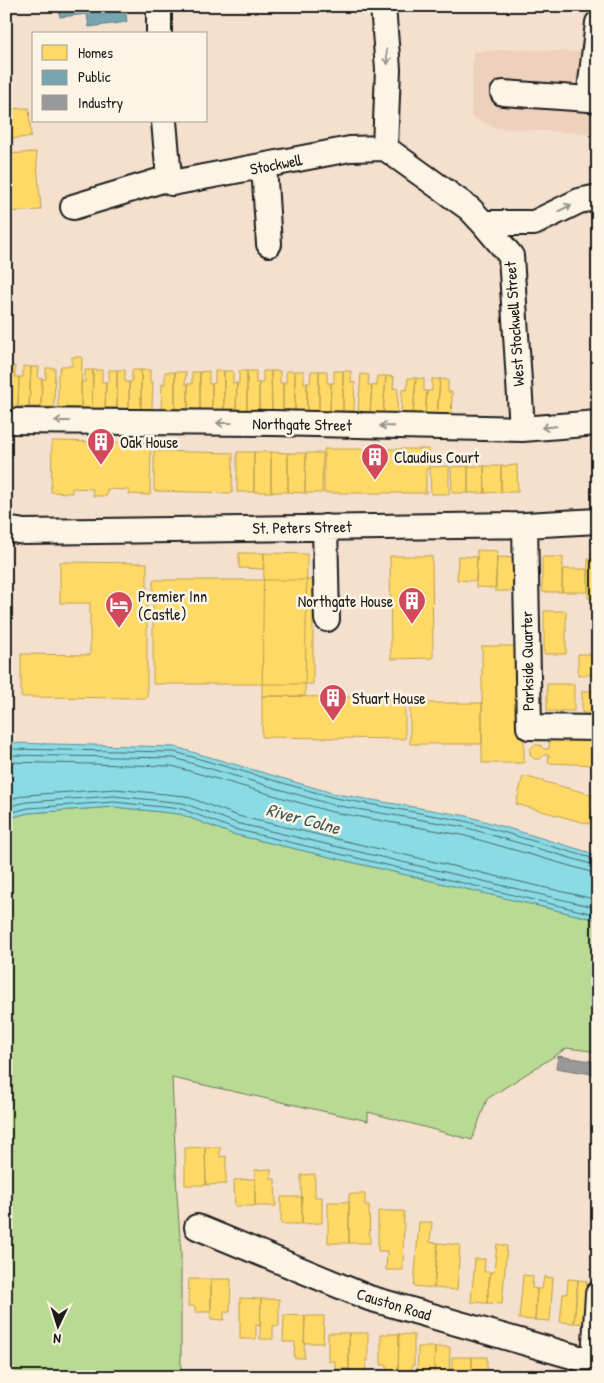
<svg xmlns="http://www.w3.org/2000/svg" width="604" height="1383" font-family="'Patrick Hand',sans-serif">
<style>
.built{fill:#eed1bc}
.green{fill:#b9da93;stroke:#6a7b58}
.water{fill:#8adbe4;stroke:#5e8f94}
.homes{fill:#ffd966;stroke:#bba050}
.public{fill:#76a5af;stroke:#5b7c83}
.industry{fill:#999;stroke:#747474}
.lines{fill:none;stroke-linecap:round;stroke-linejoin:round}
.shore{stroke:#48686c;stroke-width:1}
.minor-casing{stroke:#1c1c1c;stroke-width:28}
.minor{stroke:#fcf5e5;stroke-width:24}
.oneway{stroke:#97938b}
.labels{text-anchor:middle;stroke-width:5;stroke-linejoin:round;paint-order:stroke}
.street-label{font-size:16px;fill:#1c1c1c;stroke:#fcf5e5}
.poi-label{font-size:16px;fill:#1c1c1c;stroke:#fcf5e5;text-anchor:start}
.water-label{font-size:18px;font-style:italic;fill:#3d5558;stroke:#fcf5e5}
</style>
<rect width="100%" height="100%" fill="#f4e0cd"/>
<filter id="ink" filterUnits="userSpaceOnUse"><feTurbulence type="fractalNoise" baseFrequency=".02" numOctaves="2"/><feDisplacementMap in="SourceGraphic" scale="10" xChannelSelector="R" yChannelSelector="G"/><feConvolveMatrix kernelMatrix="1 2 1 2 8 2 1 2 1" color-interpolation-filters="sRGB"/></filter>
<g filter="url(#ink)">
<path class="built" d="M585,9H598V134L495,128L471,116L473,52L512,49L579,52Z"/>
<path class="green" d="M114,807L180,814L232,834L598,920V1052L567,1048L487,1099L472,1140L368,1112V1121L172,1078L177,1195L181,1252V1377H6V819L28,813Z"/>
<path class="water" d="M11,743L175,747L336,794L467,816L598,855V920L232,834L180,814L114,807L28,813L6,819V744Z"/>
<path class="homes" d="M29,108L31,137L6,139V109Z
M36,152L41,210L6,212V176L9,175L8,154Z
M72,357H82L81,408L58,407V376L61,366H72Z
M7,366H15V377H19L18,406H6Z
M23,366L31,367L29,407L18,406L19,377H23Z
M31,367H39L38,378L42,379L41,407H29Z
M46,368H55L54,407H41L42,379H46Z
M85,370H93L92,408H81V382H85Z
M93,370H102V382H106L105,408H92Z
M109,370H117V408H105L106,382H109Z
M117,370H125V382H129V409L117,408Z
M132,370H141V409H129V382H132Z
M141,370H150V383L153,382L152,409H141Z
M209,371V384H212V410H200V372Z
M215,371H224V410H212V384L215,383Z
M224,371H233V384L237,383L236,410H224Z
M239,371H247V410H236L237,383H239Z
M247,371H256V383H259V410H247Z
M263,371H271L272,410H259V383H263Z
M271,371H280V383H283V411L272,410Z
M286,371H295V411H283V383H286Z
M295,371H304V383H307V411H295Z
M311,371H319V411H307V383H310Z
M319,371H327V383H331L330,411H319Z
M334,371H343V411H330L331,383H334Z
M343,371H351V382L355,383L354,411H343Z
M165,372H175V409H161L162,384H165Z
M175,372H186L185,384H188V409H175Z
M192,372H200V410L188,409V384H192Z
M361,374L369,375L368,385H372L370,412L358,411Z
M377,376H386L383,413L370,412L372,385L377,386Z
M386,376L394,377L393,388L398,389L397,414L383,413Z
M408,378H416L413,415H401L402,389L407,390Z
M416,378L424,379V391H427L425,416L413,415Z
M432,379H440L437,417L425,416L427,391H432Z
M440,379L448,380V392H452L451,418L437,417Z
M52,441L151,443L150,495L129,494V490L107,489V496H93V489L72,488V493L51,492Z
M324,449H429V469H426V493H324Z
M154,451L233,453L232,493L154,491Z
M237,452H254V492H237Z
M254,452H271V492H254Z
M271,452L288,453V492H271Z
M288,453H306L305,493L288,492Z
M306,453H323L322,493H305Z
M517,465L518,492H501V466Z
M449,466V494H431L430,467Z
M468,466H484L485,493H468Z
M468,466V493H452L451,467Z
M484,466H501V492L485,493Z
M477,550L497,551L496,588L476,587Z
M239,553H264L263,569L239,568Z
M264,553L307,554L305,696H262Z
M390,556H432L433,658L391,659Z
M458,556L477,557L476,581L457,580Z
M497,557L516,558L514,591H495Z
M542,557H563L562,592H542Z
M588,559H598V598H588Z
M60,562L147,563V698L21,697V654L90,655V603H60Z
M562,569H588V592H562Z
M153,580H313V684H153Z
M544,611H566V654H544Z
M482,646H524V763H482Z
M578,654H598V675H578Z
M547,684H574V711H547Z
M582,691H598V713H582Z
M262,696L405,698V739L262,737Z
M410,703H482V744H410Z
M549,740L598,741V765L548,763L549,755H544L540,759H534L530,755V749L534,745H540L544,749H549Z
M523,776L597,796L589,824L516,804Z
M205,1147H220V1157L226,1156V1184L206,1185Z
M205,1147L206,1185H185V1148Z
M271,1169V1179H275L276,1206H255V1170Z
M315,1174V1197H322V1223L302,1224L301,1175Z
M255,1179V1206H235L234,1180Z
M349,1194H365V1205H369L370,1243H349Z
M281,1197H302V1224H281Z
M328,1202H349V1243H328Z
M378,1211H404L403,1270H386L387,1251H378Z
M419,1222H432L430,1242L438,1243L434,1288L414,1286Z
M438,1243L460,1245L457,1290L434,1288Z
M497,1244L507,1246L502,1304L487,1303L490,1272H494Z
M475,1259H485L484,1272H490L487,1303L471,1302Z
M523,1275L533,1276L532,1288L537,1289L535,1320L519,1319Z
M544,1277L553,1278L550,1321L535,1320L537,1289H542Z
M189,1279H211V1312H195V1306H188Z
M211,1279H231L230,1312H224V1320L211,1319Z
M568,1279L578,1280L574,1323L560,1322L563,1294H567Z
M578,1280L587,1281L586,1296H589L587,1324L574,1323Z
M240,1298L261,1299L260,1326L256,1325V1339H240Z
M261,1299H279V1326H273V1339H260Z
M284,1315L305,1316L304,1358H294L295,1342H283Z
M305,1316H324L323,1343H304Z
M328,1333H349V1369H335V1361H328Z
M349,1333H368V1361H366L365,1377H349Z
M381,1334H399L398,1377H386L387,1365H381Z
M399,1334L414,1335V1366L412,1365L411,1377H398Z
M418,1347H435L434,1377H417Z
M435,1347H450L449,1377H434Z
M452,1357H472V1377H452Z
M472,1357H487V1377H472Z
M492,1370H508L507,1377H491Z
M523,1372L546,1373L545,1377H522Z"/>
<path class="public" d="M58,6H137L125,8L127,22L89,27L87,14L60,17Z"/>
<path class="industry" d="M558,1056L598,1062V1075L556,1068Z"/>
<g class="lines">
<path class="shore" d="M6,749L175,752L335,798L465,821L598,860
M6,755L174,758L333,805L464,827L598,866
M6,762L172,766L332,812L462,835L598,874
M6,800L26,795L115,789L185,796L238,816L598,900
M6,807L27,802L114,796L183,803L236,823L598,908
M6,814L28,808L114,802L182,809L234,829L598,915"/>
<defs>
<path id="minor" d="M383,6L388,69L385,148
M598,23L589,99L598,100
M159,34V6
M503,93L589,99
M164,121L169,178
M385,148L470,209L483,223L511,256L522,429
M264,166L269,244
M169,178L172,183L350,149L385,148
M73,207L169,178
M483,223H534L579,201L598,197
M6,421L272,423L522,429L598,423
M525,525L529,727L598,728
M325,527L327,619
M6,529L24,532L525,525L598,521
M197,1227L369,1298L579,1358H598
M594,1358L598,1294"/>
</defs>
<use href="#minor" class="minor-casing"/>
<use href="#minor" class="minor"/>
</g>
<defs><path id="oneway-shaft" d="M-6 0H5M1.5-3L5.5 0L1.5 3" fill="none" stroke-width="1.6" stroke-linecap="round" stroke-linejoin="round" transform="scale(1.25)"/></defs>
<g class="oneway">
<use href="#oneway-shaft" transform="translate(387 57) rotate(85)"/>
<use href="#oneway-shaft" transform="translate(565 208) rotate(-26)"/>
<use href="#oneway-shaft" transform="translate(62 421) rotate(-180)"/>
<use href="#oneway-shaft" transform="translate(224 423) rotate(-180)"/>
<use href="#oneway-shaft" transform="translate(387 426) rotate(-179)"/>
<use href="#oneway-shaft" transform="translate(549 427) rotate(175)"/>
</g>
</g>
<defs>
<symbol id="building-pin" viewBox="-11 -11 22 30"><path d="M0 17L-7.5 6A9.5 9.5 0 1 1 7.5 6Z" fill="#d1495b" stroke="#fcf5e5"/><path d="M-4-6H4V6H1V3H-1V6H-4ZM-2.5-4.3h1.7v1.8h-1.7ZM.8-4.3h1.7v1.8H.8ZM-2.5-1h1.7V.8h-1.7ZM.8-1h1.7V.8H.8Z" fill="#fff"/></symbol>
<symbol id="hotel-pin" viewBox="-11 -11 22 30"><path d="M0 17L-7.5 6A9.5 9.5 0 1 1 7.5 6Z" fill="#d1495b" stroke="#fcf5e5"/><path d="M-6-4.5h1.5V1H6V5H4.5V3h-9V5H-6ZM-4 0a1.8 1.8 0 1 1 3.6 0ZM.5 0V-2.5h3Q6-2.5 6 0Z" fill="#fff"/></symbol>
</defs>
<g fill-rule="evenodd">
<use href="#building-pin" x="85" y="426" width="32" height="43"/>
<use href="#building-pin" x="359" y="441" width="32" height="43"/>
<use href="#building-pin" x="396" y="585" width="32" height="43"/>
<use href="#hotel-pin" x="103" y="589" width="32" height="43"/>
<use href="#building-pin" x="317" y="682" width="32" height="43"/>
</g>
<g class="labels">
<g class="street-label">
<text transform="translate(276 164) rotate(-11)" y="6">Stockwell</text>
<text transform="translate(514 324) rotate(-94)" y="6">West Stockwell Street</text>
<text transform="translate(302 424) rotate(1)" y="6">Northgate Street</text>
<text transform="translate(302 527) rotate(-1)" y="6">St. Peters Street</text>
<text transform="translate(527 661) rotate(-91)" y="6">Parkside Quarter</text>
<text transform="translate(394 1304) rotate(17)" y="6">Causton Road</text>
</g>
<g class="poi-label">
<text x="120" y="448">Oak House</text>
<text x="394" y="463">Claudius Court</text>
<text x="138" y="602">Premier Inn<tspan x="138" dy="18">(Castle)</tspan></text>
<text x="393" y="607" text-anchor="end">Northgate House</text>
<text x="352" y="704">Stuart House</text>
</g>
<g class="water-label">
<text transform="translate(303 819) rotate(15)" y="6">River Colne</text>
</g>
</g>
<rect width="604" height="1383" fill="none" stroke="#fcf5e5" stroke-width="25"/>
<rect x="12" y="12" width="579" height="1358" fill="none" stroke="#1c1c1c" stroke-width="2" filter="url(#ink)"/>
<rect x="32" y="32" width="175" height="90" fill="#fcf5e5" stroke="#a29e95"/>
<rect x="42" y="45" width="25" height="15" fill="#ffd966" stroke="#a29e95"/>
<text x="78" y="58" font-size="15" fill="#1c1c1c">Homes</text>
<rect x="42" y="70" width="25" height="15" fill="#76a5af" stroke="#a29e95"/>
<text x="78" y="82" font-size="15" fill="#1c1c1c">Public</text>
<rect x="42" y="95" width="25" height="15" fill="#999999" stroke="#a29e95"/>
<text x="78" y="108" font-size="15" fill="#1c1c1c">Industry</text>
<g transform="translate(58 1326) rotate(184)" stroke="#fcf5e5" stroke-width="4" paint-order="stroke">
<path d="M0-4L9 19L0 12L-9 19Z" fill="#1c1c1c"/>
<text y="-8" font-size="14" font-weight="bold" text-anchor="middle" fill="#1c1c1c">N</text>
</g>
</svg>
